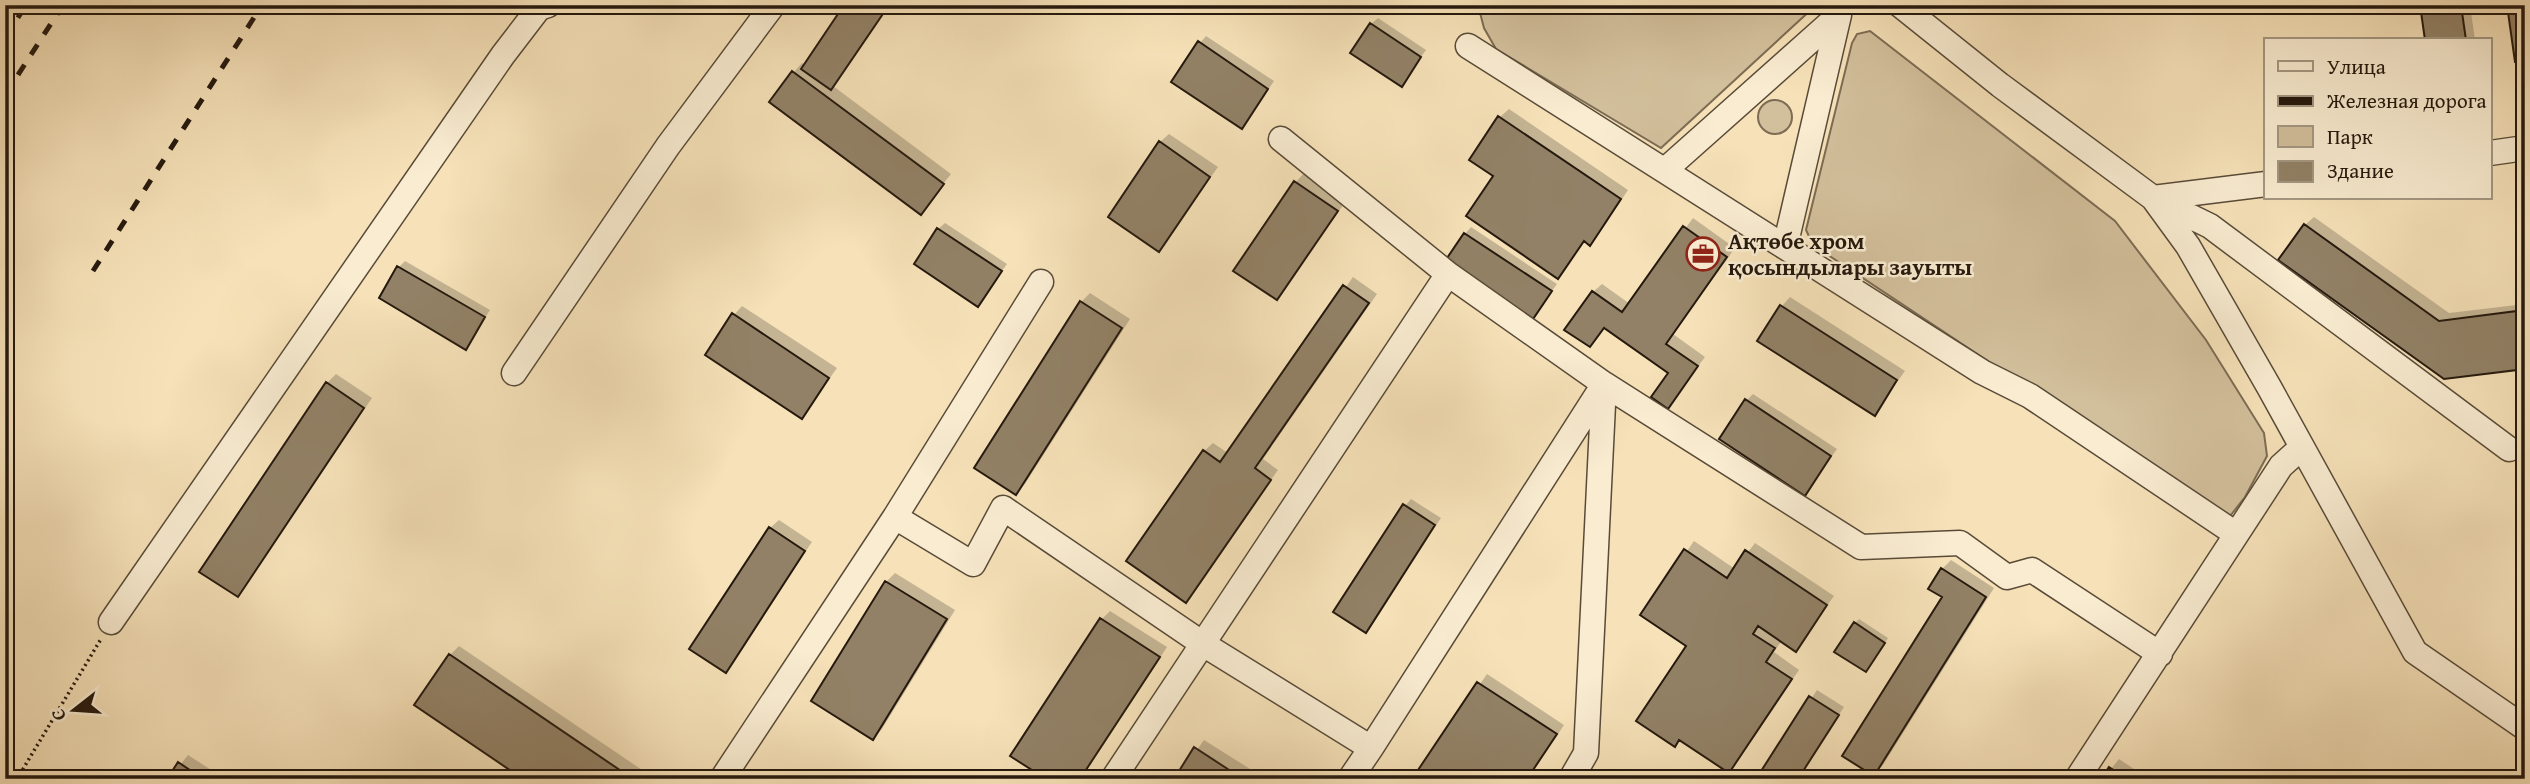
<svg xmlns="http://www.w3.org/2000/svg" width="2530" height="784" font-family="'Gentium Book Plus',serif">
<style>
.green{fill:#d2bf9b;stroke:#7c6c54;stroke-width:2}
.shadow{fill:#0003}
.building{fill:#928166;stroke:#25190e;stroke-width:2}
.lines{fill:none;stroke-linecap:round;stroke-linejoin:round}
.minor-casing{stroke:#594b38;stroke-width:27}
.path{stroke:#25190e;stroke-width:3.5;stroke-dasharray:2 3.5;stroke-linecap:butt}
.minor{stroke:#f9ecd1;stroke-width:24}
.rail{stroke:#25190e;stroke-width:5;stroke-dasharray:12 12;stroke-linecap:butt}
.labels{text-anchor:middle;stroke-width:5;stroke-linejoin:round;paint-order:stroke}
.poi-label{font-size:23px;font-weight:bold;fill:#25190e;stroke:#f9ecd1;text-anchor:start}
</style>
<rect width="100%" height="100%" fill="#f6e1b8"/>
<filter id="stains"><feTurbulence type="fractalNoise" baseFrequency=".00286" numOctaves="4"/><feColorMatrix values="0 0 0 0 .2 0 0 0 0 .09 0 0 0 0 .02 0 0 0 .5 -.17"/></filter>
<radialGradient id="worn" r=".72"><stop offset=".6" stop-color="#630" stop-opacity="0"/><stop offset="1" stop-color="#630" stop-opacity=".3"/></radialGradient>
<path class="green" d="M1478,5H1814V7L1661,148L1496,49L1484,28Z
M1870,31L2115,221L2206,340L2264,433L2267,456L2245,497L2227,520L1813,245L1806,230L1852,43L1857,34Z
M1758 117a17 17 0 1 1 34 0a17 17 0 1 1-34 0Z"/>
<path class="shadow" d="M846,5H890L833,86L951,174L920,213L772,102L794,72L802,63L805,65Z
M2422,5H2470L2475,40H2426Z
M1378,18L1426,50L1401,85L1371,24Z
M1206,36L1274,81L1248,120L1200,43Z
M1509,109L1628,190L1598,235L1590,243L1585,241L1558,277L1495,176L1500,117Z
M1169,134L1218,167L1159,250L1160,142Z
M1304,173L1346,201L1277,298L1296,182Z
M2314,217L2449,313L2525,304V368L2444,378L2305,225Z
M1693,218L1735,248L1673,334L1705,357L1668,407L1671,373L1605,327L1589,345L1593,292L1602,284L1630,304Z
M945,223L1007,264L978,304L938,229Z
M1471,227L1557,284L1531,320L1465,234Z
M405,261L490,310L466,347L399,267Z
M1353,277L1377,294L1263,459L1278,470L1186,600L1204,451L1213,443L1228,453Z
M1090,293L1130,319L1025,484L1016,493L976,467L1081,302Z
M1790,297L1905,371L1874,414L1782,306Z
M742,306L837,368L802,417L734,315Z
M336,374L372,398L237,595L327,383Z
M1753,394L1837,449L1805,493L1747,400Z
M1411,499L1441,518L1365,631L1405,506Z
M779,520L812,542L725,670L770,528Z
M1694,541L1735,569L1755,543L1834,596L1795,649L1782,640L1774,652L1799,670L1729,771L1681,739L1675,745L1689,645L1643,614Z
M1951,560L1994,588L1883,765L1874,774L1944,597L1942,569Z
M895,573L955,610L882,729L873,738L886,582Z
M1110,611L1167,647L1081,779H1032L1102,619Z
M1859,619L1888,638L1870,666L1855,623Z
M459,646L654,778L526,779L450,655Z
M1487,674L1564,725L1528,779H1414Z
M1817,690L1844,707L1798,779H1758Z
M1204,740L1258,774L1255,779H1176Z
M188,755L216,773L212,779H169Z
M2119,759L2149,779H2103Z"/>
<path class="building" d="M844,5H889L831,90L801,69Z
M2420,5H2461L2466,40H2425Z
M2507,5H2525V61L2515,62Z
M1370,23L1421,57L1402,87L1350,53Z
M1198,41L1268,89L1242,129L1171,82Z
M792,71L944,184L921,215L769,102Z
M1498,116L1621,199L1590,246L1584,241L1558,279L1466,216L1493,176L1469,160Z
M1159,141L1210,177L1159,252L1108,217Z
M1294,181L1338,211L1277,300L1233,271Z
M2304,224L2439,321L2525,310V369L2444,379L2278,260Z
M1683,226L1727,257L1666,344L1698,366L1668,409L1651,397L1668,373L1604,328L1590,347L1564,330L1592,291L1622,312Z
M937,228L1002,271L978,307L914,264Z
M1464,233L1552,291L1531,322L1443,264Z
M397,266L485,317L466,350L379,298Z
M1343,285L1369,303L1255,468L1271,480L1186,603L1126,561L1203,450L1220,462Z
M1080,301L1122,328L1016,495L974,468Z
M1780,305L1897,380L1875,416L1757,341Z
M732,313L829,378L802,419L705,355Z
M326,382L364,408L238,597L199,572Z
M1745,399L1831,456L1805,496L1719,439Z
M1403,504L1435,525L1366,633L1333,612Z
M769,527L805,551L726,673L689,649Z
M1684,549L1727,578L1745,550L1827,605L1796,652L1758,626L1753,634L1775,648L1766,662L1792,679L1729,773L1679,740L1675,747L1636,721L1686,646L1640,615Z
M1941,568L1986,597L1874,776L1842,756L1942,597L1928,589Z
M885,581L947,619L873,740L811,701Z
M1100,618L1160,657L1080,779H1030L1035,772L1010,756Z
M1854,622L1885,643L1866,672L1834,652Z
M449,654L633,779H523L414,705Z
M1477,682L1557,734L1527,779H1412Z
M1809,696L1839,715L1798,779H1756Z
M1194,747L1243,779H1174Z
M178,762L203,779H167Z
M2109,767L2127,779H2101Z"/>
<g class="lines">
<defs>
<path id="minor" d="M1900,5L2000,85L2153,198L2188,246L2269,387L2415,652L2525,728
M1468,46L1982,372L2030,396L2236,534
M1281,139L1448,274
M2490,153L2525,148
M1665,170L1839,15L1785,247
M2153,198L2266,184
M2157,200L2210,226L2509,449
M514,373L668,146L773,5
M895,517L1041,282
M111,622L503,55L539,8L548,5
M722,779L895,517L973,564L1003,508L1203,644L1371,748L1604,384L1861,547L1960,543L2007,577L2032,570L2160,654
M1113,779L1448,274L1604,384L1586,753L1571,779
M1350,779L1371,748
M2077,779L2281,466L2302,447"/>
</defs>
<use href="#minor" class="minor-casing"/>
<path class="path" d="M17,779L101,639"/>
<use href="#minor" class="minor"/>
<path class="rail" d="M5,38L26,5
M5,95L63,5
M93,271L262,5"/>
</g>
<defs>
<symbol id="office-ring" viewBox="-11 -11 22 22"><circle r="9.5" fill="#f9ecd1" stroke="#8f2418" stroke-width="1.5"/><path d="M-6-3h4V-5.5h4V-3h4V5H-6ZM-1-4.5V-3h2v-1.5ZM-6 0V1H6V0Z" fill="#8f2418"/></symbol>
</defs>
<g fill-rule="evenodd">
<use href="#office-ring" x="1684" y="235" width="38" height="38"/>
</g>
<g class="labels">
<g class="poi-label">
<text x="1728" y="249">Ақтөбе хром<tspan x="1728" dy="26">қосындылары зауыты</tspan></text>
</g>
</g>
<rect width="2530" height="784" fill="none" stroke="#f6e1b8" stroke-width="28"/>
<rect x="7" y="7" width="2516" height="770" fill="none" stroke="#25190e" stroke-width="3.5"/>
<rect x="14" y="14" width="2502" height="756" fill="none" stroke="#25190e" stroke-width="2"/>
<rect x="2264" y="38" width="228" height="161" fill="#f9ecd1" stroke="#a49883" stroke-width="2"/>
<rect x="2278" y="61" width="35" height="10" fill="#f9ecd1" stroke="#a49883" stroke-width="2"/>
<text x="2327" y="74" font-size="21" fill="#25190e">Улица</text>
<rect x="2278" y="96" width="35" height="10" fill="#25190e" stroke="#a49883" stroke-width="2"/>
<text x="2327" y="108" font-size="21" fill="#25190e">Железная дорога</text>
<rect x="2278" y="126" width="35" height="21" fill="#d2bf9b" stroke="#a49883" stroke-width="2"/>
<text x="2327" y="144" font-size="21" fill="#25190e">Парк</text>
<rect x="2278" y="161" width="35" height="21" fill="#928166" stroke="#a49883" stroke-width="2"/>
<text x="2327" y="178" font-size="21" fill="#25190e">Здание</text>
<g transform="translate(74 710) rotate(253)" stroke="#f9ecd1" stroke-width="5" paint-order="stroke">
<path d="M0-5L12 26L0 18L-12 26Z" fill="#25190e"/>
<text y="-10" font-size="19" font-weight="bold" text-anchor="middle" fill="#25190e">С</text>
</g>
<rect width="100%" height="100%" filter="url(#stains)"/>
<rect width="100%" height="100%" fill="url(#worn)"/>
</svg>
